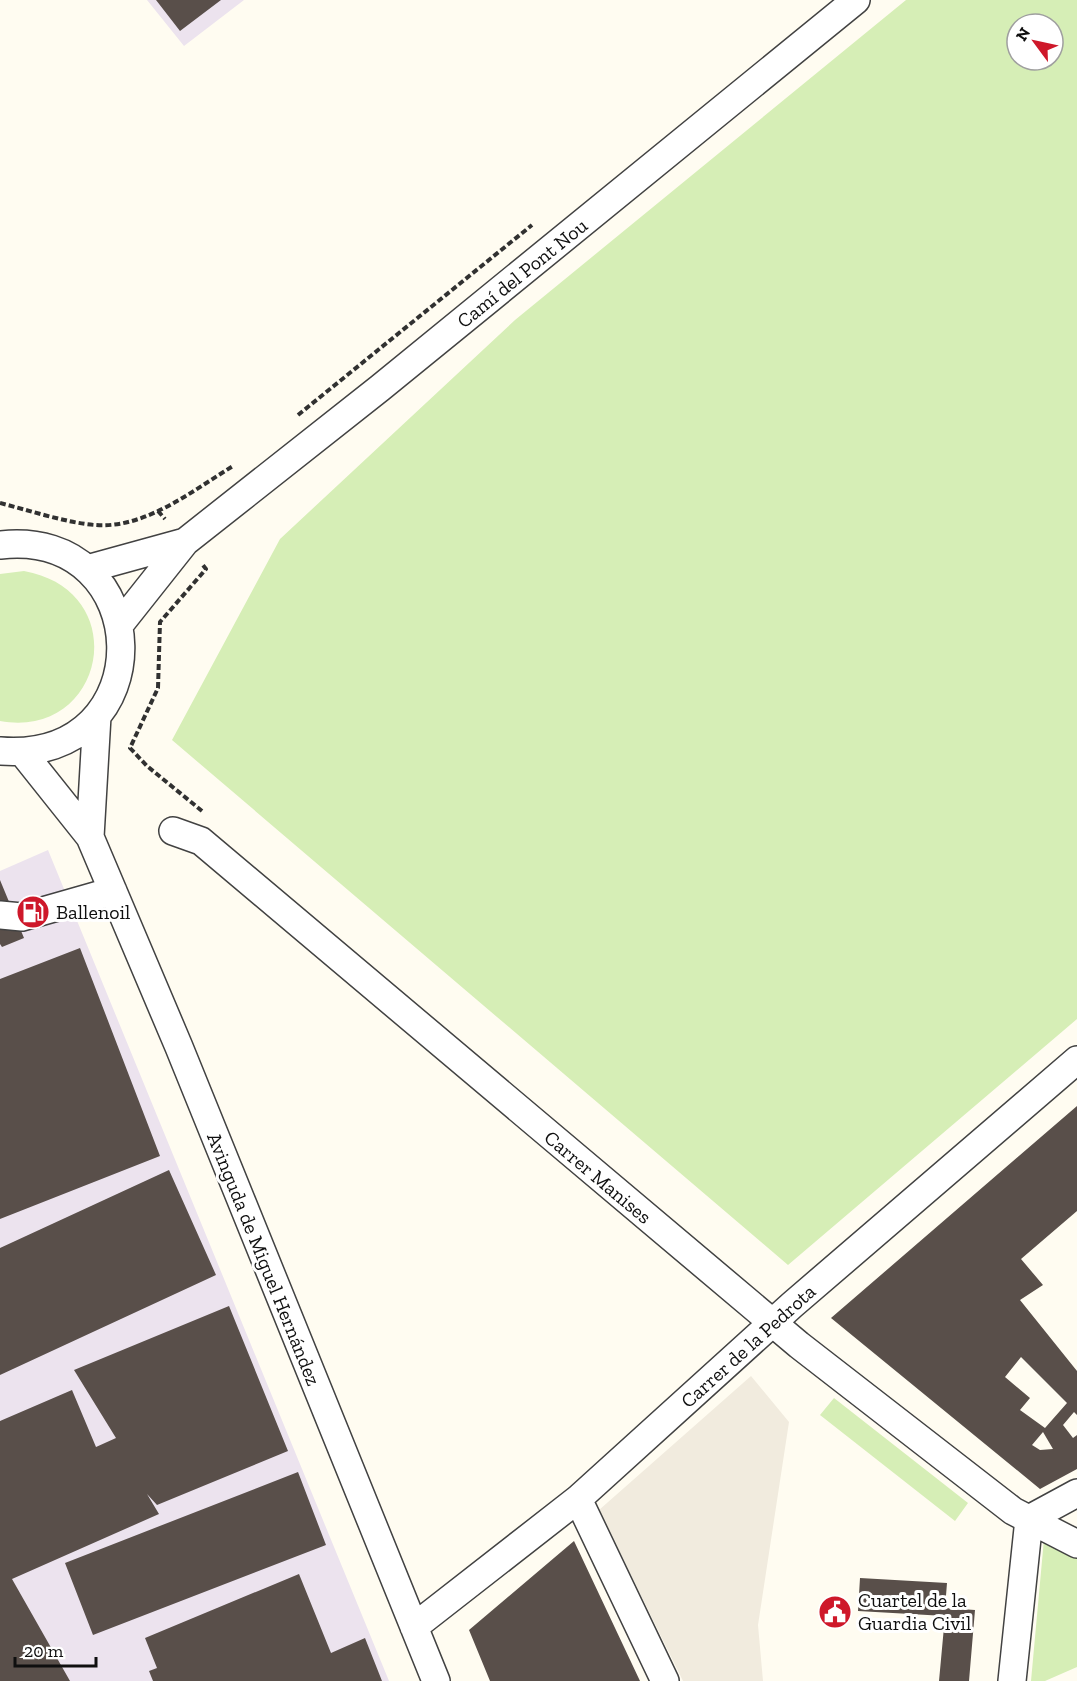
<svg xmlns="http://www.w3.org/2000/svg" width="1077" height="1681" font-family="'Zilla Slab',serif">
<style>
.industrial{fill:#ece3ee}
.green{fill:#d6eeb6;fill-rule:evenodd}
.plaza{fill:#f1ebde}
.building{fill:#594f4a;fill-rule:evenodd}
.lines{fill:none;stroke-linecap:round;stroke-linejoin:round}
.minor-casing{stroke:#424242;stroke-width:30}
.path{stroke:#313131;stroke-width:4;stroke-dasharray:6 3;stroke-linecap:butt}
.minor{stroke:#fff;stroke-width:27}
.labels{text-anchor:middle;stroke-width:6;stroke-linejoin:round;paint-order:stroke}
.street-label{font-size:20px;fill:#0f0f0f;stroke:#fff}
.poi-label{font-size:20px;fill:#0f0f0f;stroke:#fff;text-anchor:start}
</style>
<rect width="100%" height="100%" fill="#fffcf1"/>
<path class="industrial" d="M147,0H244L184,46Z
M48,850L389,1681H0V871Z"/>
<path class="green" d="M906,0H1077V1019L788,1265L172,740L280,539L515,320ZM1017,24H1053V60H1017Z
M24,571C135,591 105,740 0,721V574Z
M834,1398L968,1503L955,1521L820,1415Z
M1044,1539L1077,1556V1667L1045,1681H1031Z"/>
<path class="plaza" d="M751,1376L789,1422L758,1625L763,1681H683L599,1510Z"/>
<path class="building" d="M156,0H221L180,31Z
M0,880L24,938L2,947L0,944Z
M80,948L160,1156L0,1219V979Z
M1077,1106V1211L1021,1259L1043,1285L1020,1300L1077,1371V1415L1074,1412L1063,1425L1073,1438L1077,1435V1469L1040,1489L831,1318ZM1021,1357L1067,1403L1045,1428L1020,1410L1030,1398L1005,1377ZM1043,1432L1053,1449L1040,1450L1032,1445Z
M169,1170L216,1275L0,1375V1248Z
M229,1306L288,1451L157,1505L147,1494L159,1514L12,1579L70,1681H0V1421L72,1390L96,1447L116,1438L74,1370Z
M298,1472L326,1545L93,1635L65,1563Z
M574,1541L640,1681H490L469,1630Z
M299,1574L331,1653L365,1638L382,1681H153L149,1671L157,1668L145,1638Z
M860,1578L947,1583L945,1608L975,1610L969,1681H939L945,1616L858,1611Z"/>
<g class="lines">
<defs>
<path id="minor" d="M0,545C157,527 165,764 0,751
M87,569L185,542
M120,624L185,542L380,388L856,0
M23,753L90,837L179,1047L436,1681
M173,831L201,841L799,1345L1013,1511L1077,1544
M90,837L97,716
M0,915L22,917L113,891
M578,1499L665,1681
M414,1627L578,1499L792,1305L1077,1060
M1012,1681L1029,1519L1077,1493"/>
</defs>
<use href="#minor" class="minor-casing"/>
<path class="path" d="M298,415L532,225
M0,503C28,510 67,523 95,525C145,529 192,491 233,466
M158,511L165,519
M202,811L147,766L130,748L158,688L160,622L206,569L202,564"/>
<use href="#minor" class="minor"/>
</g>
<defs>
<symbol id="fuel-disc" viewBox="-11 -11 22 22"><circle r="9.5" fill="#ce182a" stroke="#fff"/><path d="M-5.5-6h7V0h2V4h1.3V-2.5L3-4.5l.8-.8L6-3V5H2.5V1h-1V6h-7ZM-4.2-4.7v3.2H.2V-4.7Z" fill="#fff"/></symbol>
<symbol id="civic-disc" viewBox="-11 -11 22 22"><circle r="9.5" fill="#ce182a" stroke="#fff"/><path d="M-.6-6.5H3V-4.5H.6V-3L4-1V1h2V6H-6V1h2V-1L-.6-3ZM-1.2 2.5V6h2.4V2.5Z" fill="#fff"/></symbol>
</defs>
<g fill-rule="evenodd">
<use href="#fuel-disc" x="14" y="893" width="38" height="38"/>
<use href="#civic-disc" x="816" y="1593" width="38" height="38"/>
</g>
<g class="labels">
<g class="street-label">
<text transform="translate(522 273) rotate(-39)" y="7">Camí del Pont Nou</text>
<text transform="translate(598 1177) rotate(40)" y="7">Carrer Manises</text>
<text transform="translate(264 1259) rotate(68)" y="7">Avinguda de Miguel Hernández</text>
<text transform="translate(748 1346) rotate(-42)" y="7">Carrer de la Pedrota</text>
</g>
<g class="poi-label">
<text x="56" y="919">Ballenoil</text>
<text x="858" y="1607">Cuartel de la<tspan x="858" dy="23">Guardia Civil</tspan></text>
</g>
</g>
<g transform="translate(1035 42) rotate(303)"><circle r="28" fill="#ffffff" stroke="#9f9f9f" stroke-width="1.5"/>
<path d="M0-4.5L10 22L0 15L-10 22Z" fill="#ce182a"/>
<text y="-9" font-size="16" font-weight="bold" text-anchor="middle" fill="#0f0f0f">N</text>
</g>
<path d="M15 1657v9h81v-9" fill="none" stroke="#0f0f0f" stroke-width="3"/>
<text x="24" y="1657" font-size="18" fill="#0f0f0f" stroke="#ffffff" stroke-width="4.5" paint-order="stroke">20 m</text>
</svg>
